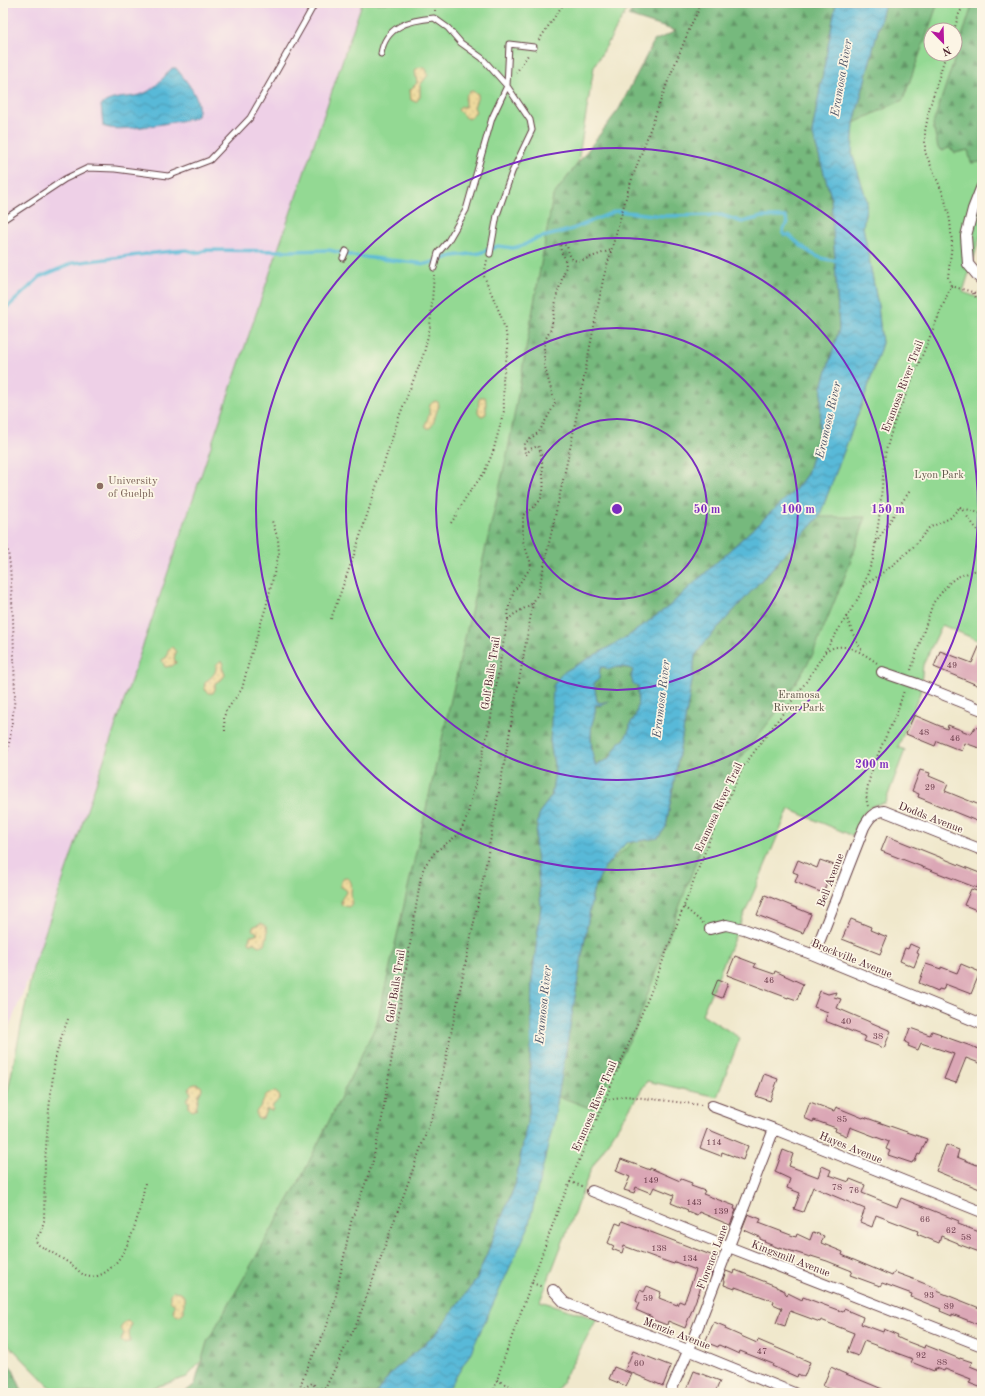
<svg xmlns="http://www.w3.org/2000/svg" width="985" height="1396" font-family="'Old Standard TT',serif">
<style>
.built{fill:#eed0e7}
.green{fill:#93d993;stroke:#6e7c5f;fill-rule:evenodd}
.forest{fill:url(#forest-firs);stroke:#606c54}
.sand{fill:url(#sand-dots);stroke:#9c7c64}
.water{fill:url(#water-waves);stroke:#526c82;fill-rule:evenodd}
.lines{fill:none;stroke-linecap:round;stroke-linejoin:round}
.stream{stroke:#59b9d8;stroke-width:3.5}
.building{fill:#dba7b6}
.lane-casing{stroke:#633d43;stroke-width:7}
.street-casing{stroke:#633d43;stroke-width:12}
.path{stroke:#633d43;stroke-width:2;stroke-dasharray:1 3;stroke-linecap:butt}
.lane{stroke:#fff;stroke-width:5}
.street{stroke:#fff;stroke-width:10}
.ring{fill:none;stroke:#7b2cbf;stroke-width:2}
.education-dot{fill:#8d6e63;stroke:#fcf5e5;stroke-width:1.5}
.labels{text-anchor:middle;stroke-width:3.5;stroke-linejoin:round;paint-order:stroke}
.number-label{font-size:9px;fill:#6e414e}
.street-label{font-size:11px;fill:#4a1f2b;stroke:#fcf5e5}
.park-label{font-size:11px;fill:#60574a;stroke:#fcf5e5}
.education-label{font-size:11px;fill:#785e54;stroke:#fcf5e5;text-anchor:start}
.water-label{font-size:12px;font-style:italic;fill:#4f5568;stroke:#fcf5e5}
.centre{fill:#7b2cbf;stroke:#fcf5e5;stroke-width:2}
.ring-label{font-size:12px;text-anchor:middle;font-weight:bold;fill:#7b2cbf;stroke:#fcf5e5;stroke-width:3.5;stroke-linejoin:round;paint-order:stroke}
</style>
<defs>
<pattern id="forest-firs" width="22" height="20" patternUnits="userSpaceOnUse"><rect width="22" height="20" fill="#76b97d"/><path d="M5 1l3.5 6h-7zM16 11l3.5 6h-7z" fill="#639667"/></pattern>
<pattern id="sand-dots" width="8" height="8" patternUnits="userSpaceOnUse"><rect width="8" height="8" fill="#eeda9e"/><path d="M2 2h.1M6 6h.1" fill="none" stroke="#cebb88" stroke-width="1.8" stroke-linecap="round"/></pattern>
<pattern id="water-waves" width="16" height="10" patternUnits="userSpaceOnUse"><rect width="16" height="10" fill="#59b9d8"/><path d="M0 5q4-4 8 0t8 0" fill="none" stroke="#4c96af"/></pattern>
</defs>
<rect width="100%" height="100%" fill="#fcf5e5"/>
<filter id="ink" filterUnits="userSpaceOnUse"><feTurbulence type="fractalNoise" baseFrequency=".025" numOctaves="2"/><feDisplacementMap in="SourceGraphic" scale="8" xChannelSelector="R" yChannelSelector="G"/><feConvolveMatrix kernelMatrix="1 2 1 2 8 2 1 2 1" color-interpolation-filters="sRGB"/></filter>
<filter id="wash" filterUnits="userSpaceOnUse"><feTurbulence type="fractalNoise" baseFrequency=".012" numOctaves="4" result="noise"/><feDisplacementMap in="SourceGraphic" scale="16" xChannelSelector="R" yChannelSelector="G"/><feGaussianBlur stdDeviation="0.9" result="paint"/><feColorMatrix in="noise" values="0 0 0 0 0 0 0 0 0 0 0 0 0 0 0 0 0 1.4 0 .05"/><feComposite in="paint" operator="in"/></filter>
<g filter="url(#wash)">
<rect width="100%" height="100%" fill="#f0e8cc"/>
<path class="built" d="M3,3H362L33,968L3,1042Z"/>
<path class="green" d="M362,3H631L594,67L570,209L338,1207L187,1377L136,1393H56L5,1341L3,1337V1115L33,968Z
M885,3H982V231L963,292L982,299V642L942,625L923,665L920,693L898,747L905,750L885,803C863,805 860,818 853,836L789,809L702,1014L740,1038L717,1097L647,1081L591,1169L540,1301L597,1319L556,1393H439L554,1121L593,891L604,868L626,843L819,517L866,393L882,343L878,306L863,227L867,201L852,154L854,123ZM931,30H955V54H931Z"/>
<path class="forest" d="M636,3H836L812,132L831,197L839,329L822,387L819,433L807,474L795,490L668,607L627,637L562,673L550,741L555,771L551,797L539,813L535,842L541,906L532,979L529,1112L515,1185L476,1280L435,1335L393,1371L376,1393H184L195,1384L207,1342L301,1178L377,1023L508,450L553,196L619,109L654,41L676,31L628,16Z
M885,3H938L903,100L854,123Z
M973,3H982V161L981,162L971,163L968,150L955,153L953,150L948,148L943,151L938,148L933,124Z
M819,517H866L849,566L812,656L780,708L730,772L688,883L634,1032L592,1109L558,1096L593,891L604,868L633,842L658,838L666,827L693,676L695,656L705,642Z
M604,667L630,668L633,670C633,675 636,680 637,685C640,697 639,715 630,724V728L624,740L619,743L609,758L596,766C592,752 590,738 592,724C594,717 596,712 595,704L601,705L605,702L600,703L597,701L594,683L599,679L600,668Z
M3,1360L13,1370L23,1393H3Z"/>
<path class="sand" d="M420,67L426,69L428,75L420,85V97L416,102L411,100L410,90L417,83L415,70Z
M472,91L478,94V96L474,107L476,112L471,118H466L458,110L461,106L463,107H465C465,101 464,97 469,92Z
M482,397H485C486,398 486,412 486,414L482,416L480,415L478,412L479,399Z
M435,401L438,402L439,406C435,413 435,423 430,428H427L425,425C426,422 428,419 429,415C430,408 427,405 435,401Z
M172,647L176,652L174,658L176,663L172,666L165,667L162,660L167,657L168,650Z
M220,661L224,663L222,667L225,675L222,679L215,683V689L213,693H208L204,689L205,683C210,677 217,675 216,665Z
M344,877L349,879C353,885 351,888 351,894C351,899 353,900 351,905L348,907L342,905C339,899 344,897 346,892L345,889L340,886L341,881Z
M261,923C271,927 267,936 265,944L259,946L254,943H250L249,941L250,936L258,933L253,930V927Z
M196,1084L201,1086L202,1089L199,1095L196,1109L192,1111L189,1108V1102L186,1100L191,1094L189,1088L192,1085Z
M275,1092L279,1095L280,1099L273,1105L272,1111L267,1109L266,1110L263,1118L260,1119L257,1118C254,1110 259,1110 262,1104C266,1096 264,1093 275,1092Z
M173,1291L181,1292L184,1297V1312L179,1316L176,1315L173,1311L175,1305L170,1301V1294Z
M128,1321L131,1324L129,1331L130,1342L125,1343L121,1341L124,1333L120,1329L125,1322Z"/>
<path class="water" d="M836,3H885L854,123L852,153L867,201L863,227L878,306L882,343L866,393L819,517L705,642L695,656L693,676L666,827L658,838L626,843L604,868L593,891L554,1121L528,1228L470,1354L446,1393H376L393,1371L435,1335L476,1280L515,1185L529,1112L532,979L541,906L535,842L539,813L551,797L555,771L550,741L553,686L562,673L627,637L668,607L795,490L807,474L819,433L822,387L839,329L831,197L812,132ZM604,667L609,670C615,666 627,666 633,670L631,676L633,684L638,686C637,699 640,714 630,724V728L624,740L619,742L610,758L596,766C591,753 590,738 592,724C594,717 596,712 595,705H601L609,701L600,703L597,701L594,683L599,679L600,668Z
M172,68H176C186,81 203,99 197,116L191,119C172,122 117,134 103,126L101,105C114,94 132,100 147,92C156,87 165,76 172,68Z"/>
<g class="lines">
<path class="stream" d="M3,310L10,305L40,277L73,263L163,252L187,250L198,253L205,250L290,251L329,250L354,256L426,264L453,256L480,253L498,246L513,248L524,245L535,239L570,230L616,211L664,216L721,215L742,222L762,217H785L788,223L783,229L784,235H789C803,248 818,262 838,260"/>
</g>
<g id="blocks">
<path class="building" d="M982,640V687L934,667L940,651L972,663Z
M914,715L947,729L948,725L971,734L975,727L982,730V749L965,743L962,751L937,741L935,746L906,734Z
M920,770L930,773L929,776L948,784L945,791L982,806V814L979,822L918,797L919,794L912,791Z
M887,836L982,874L977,888L881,851Z
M798,860L817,868L820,860L834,865L823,893L795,882L798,874L793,872Z
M971,889L982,893V912L964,905Z
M765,895L811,914L803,933L757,915Z
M851,919L871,927L870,930L887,937L880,954L842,939Z
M910,944L919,948L917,953L919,954L914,967L900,961L905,948L908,949Z
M735,956L756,964L754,967L774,974L775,971L803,984L797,1000L788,997V998L727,975Z
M926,964L941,969V967L957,973L961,964L980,972L971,994L945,984L943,990L939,989L938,991L919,983Z
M718,979L728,983L722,998L712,994Z
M820,991L828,994L836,992L834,997L841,999L837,1008L891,1031L884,1048L864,1041L866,1037L825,1021L828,1012L814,1007Z
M910,1028L930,1035L932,1031L941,1034L940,1035L982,1050V1064L966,1058L956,1083L944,1079L954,1054L921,1043L918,1050L908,1046L909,1044L905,1042Z
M764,1074L778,1079L770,1101L756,1096Z
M810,1102L834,1111L836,1107L863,1118L864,1117L927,1139L920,1155L918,1154L915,1161H913L912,1163L888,1155L890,1151L886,1149L889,1142L850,1127L847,1136L835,1131L836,1128L814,1120L813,1122L804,1118Z
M707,1129L748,1146L743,1160L722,1152L721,1156L700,1148Z
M946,1145L959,1150L957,1157L982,1167V1190L936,1171Z
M783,1150L793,1154L789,1166L818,1177L822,1166L831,1170L829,1175L849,1182L850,1179L865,1185L862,1193L897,1207L901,1198L959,1221L958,1224L982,1233V1253L958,1244V1243L941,1236L939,1243L917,1234L918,1231L876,1215L872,1227L860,1222L865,1209L813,1187L803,1212L794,1209L800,1193L787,1188L790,1179L775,1172Z
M621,1159L650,1170V1168L680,1181L681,1179L692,1183L691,1186L705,1191L703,1194L735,1206L734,1209L736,1210L730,1225L699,1212L697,1215L687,1211L688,1210L671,1203L674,1195L654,1187L651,1193L636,1187L634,1193L624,1190L630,1177L616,1171Z
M748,1214L761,1219L759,1223L796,1237L797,1234L810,1240L813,1232L824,1236L821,1243L843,1252L842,1255L892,1276L894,1272L913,1279L938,1289L937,1291L982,1309V1326L952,1314V1316L940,1311L941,1309L911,1297L912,1294L882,1283L880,1286L850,1275L852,1271L827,1261L811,1256L810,1257L779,1247V1248L764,1242L765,1241L760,1239V1237L742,1229Z
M622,1221L716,1257L711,1276L706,1274L685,1328L668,1321L667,1325L651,1319L652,1317L636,1310L639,1303L636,1301L640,1290L644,1292L647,1286L661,1292L659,1298L677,1305L679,1301L684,1303L696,1270L675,1262L674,1264L662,1260L624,1246L622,1253L612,1249L614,1246L608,1243L616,1223L621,1225Z
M735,1270L776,1286V1287L785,1291V1293L787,1295L788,1293L802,1300L803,1297L843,1312L844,1309L863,1317L861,1324L883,1332L884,1329L898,1335L897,1337L903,1340L924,1348L925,1345L960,1359V1358L972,1362L970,1366L982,1371V1388L969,1383L971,1379L945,1369L944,1371L935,1368L934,1371L911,1362L913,1359L864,1341L858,1356L847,1352L854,1333L821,1320L820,1322L790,1311L785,1326L776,1323L782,1308L773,1304L774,1301L735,1287V1289L724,1285L725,1281L723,1280L726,1271L734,1274Z
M714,1322L726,1327L725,1329L757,1343L758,1340L810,1362L804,1377L798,1374L797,1377L772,1366L773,1364L740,1351L739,1354L719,1345L718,1347L705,1342Z
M633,1351L671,1366L663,1386L625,1370Z
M614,1367L632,1374L626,1386L609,1379Z
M831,1367L841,1372L892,1393H840L823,1386Z
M694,1371L720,1381L715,1393H685Z"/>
</g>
</g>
<g filter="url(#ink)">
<use href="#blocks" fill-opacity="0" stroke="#633d43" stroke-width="1"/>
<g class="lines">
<defs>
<path id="lane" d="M381,54C385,26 410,20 434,18L448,28L461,43L482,58L507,86L530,120L532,130L512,172L497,215L490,254
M3,220L65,179L88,168L115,169L168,176L210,160L250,118L304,23L315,3
M343,258L346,251
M434,268L438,253L448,241L466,210L492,118L507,86L509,44L534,47"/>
<path id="street" d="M982,186L973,209L966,236L968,264L982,281
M882,672L917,684L982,710
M710,929L726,925L744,929L814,955L982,1024
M814,955L864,827C869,818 873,812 884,811L982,850
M712,1106L774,1129L982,1212
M592,1191L729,1247L982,1346
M553,1290L565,1303L688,1350L794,1393
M670,1393L692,1342L774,1129"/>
</defs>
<use href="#lane" class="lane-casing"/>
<use href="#street" class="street-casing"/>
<path class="path" d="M435,11L436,3
M954,30L959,14L965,3
M539,40L564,3
M516,73L528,55
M951,286L976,293H981
M973,293L977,299
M960,507L982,536
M960,507L982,514
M3,519L10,565L13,618L15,697L10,739L3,769
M451,523L455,517L466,497L484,473L493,452L504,411L503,379L508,349L506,333L501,316L484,276L487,260
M876,543L902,502L910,491
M863,587L893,565L913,547L929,528L950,518L960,507
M846,616L856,641L863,652
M331,619L353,558L399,417L424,353L430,327L434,275
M508,619L509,606L514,591L531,567L530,561L523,541V515C548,500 544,489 542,464C541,456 541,452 538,446L530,449L526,455L524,450L525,443L539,432L555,404L544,364V348L545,340L551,329L557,295L566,266L565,258L561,252L560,243L567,246L569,254L573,260L580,261L611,250
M825,652C828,651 833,647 836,647C851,645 866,655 877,663
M911,670L933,603L950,582L957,577L982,568
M225,731L224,717L226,711L242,689L250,658L266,607L279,553L278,539L272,521
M868,806C860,787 887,734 896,715C899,707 901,699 904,691
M684,907L703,923
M68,1019L61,1038L55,1059L49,1109L45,1161L44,1221L40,1234L36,1237L37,1244C49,1251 60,1257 72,1265C76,1268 81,1274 86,1276C92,1278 99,1276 104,1273C130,1257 140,1212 145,1183
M605,1100L626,1096L702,1105
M570,1182L582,1186
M532,1283L543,1287
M497,1380L523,1393
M300,1388H304L312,1383L317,1388H325
M298,1393L304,1375L326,1328L334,1305L351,1222L372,1165L382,1118L421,876L424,867L435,852L459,834L467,817L490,723L507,621L513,615L533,603
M323,1393L357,1323L436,1106L486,864L533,603L538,593L571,444L603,280L629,187L666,86L691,25L702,3
M493,1393L502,1364L558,1210L650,994L711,836L743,767L806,682L860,595L873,559L879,519L885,454L894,423L951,286L948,277L952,244L950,220L944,196L925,152V131L930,106L946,54"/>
<use href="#lane" class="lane"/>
<use href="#street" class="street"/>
</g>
</g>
<g class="ring">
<circle cx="617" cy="509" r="90"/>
<circle cx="617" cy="509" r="181"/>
<circle cx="617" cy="509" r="271"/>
<circle cx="617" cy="509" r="361"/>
</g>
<circle class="education-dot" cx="100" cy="486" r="4"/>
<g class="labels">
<g class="number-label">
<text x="952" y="668">49</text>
<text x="924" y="735">48</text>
<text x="955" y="741">46</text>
<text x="930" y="790">29</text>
<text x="769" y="983">46</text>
<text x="846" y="1024">40</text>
<text x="878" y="1039">38</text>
<text x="842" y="1122">85</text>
<text x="714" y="1145">114</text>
<text x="651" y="1183">149</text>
<text x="837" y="1190">78</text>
<text x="854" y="1193">76</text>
<text x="694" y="1205">143</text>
<text x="721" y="1214">139</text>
<text x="925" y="1222">66</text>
<text x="951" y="1233">62</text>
<text x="966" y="1240">58</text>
<text x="659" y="1251">138</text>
<text x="690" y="1261">134</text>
<text x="929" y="1298">93</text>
<text x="648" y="1301">59</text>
<text x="949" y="1309">89</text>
<text x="762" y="1354">47</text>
<text x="921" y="1358">92</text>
<text x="942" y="1365">88</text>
<text x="639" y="1366">60</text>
</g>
<g class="street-label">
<text transform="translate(902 386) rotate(-69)" y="4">Eramosa River Trail</text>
<text transform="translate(490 673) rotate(-81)" y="4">Golf Balls Trail</text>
<text transform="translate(718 807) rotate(-65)" y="4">Eramosa River Trail</text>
<text transform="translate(931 817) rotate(21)" y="4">Dodds Avenue</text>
<text transform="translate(830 880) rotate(-69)" y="4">Bell Avenue</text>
<text transform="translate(852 958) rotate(22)" y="4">Brockville Avenue</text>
<text transform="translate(395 986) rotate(-81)" y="4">Golf Balls Trail</text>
<text transform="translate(594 1106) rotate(-67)" y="4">Eramosa River Trail</text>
<text transform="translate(851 1147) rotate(22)" y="4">Hayes Avenue</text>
<text transform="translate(712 1257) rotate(-69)" y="4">Florence Lane</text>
<text transform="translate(791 1258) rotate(21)" y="4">Kingsmill Avenue</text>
<text transform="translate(677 1333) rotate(21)" y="4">Menzie Avenue</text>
</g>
<g class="park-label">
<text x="939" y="478">Lyon Park</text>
<text x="799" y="698">Eramosa<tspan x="799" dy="13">River Park</tspan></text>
</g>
<g class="education-label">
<text x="108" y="484">University<tspan x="108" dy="13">of Guelph</tspan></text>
</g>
<g class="water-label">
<text transform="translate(841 78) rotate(-80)" y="4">Eramosa River</text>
<text transform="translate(828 420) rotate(-77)" y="4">Eramosa River</text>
<text transform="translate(661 699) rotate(-83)" y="4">Eramosa River</text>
<text transform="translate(543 1005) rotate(-84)" y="4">Eramosa River</text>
</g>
</g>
<circle cx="617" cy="509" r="6" class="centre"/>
<g class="ring-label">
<text x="707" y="513">50 m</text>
<text x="798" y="513">100 m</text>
<text x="888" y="513">150 m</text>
<text x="872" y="768">200 m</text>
</g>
<rect width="985" height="1396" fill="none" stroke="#fcf5e5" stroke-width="16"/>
<g transform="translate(943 42) rotate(157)"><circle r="19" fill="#fcf5e5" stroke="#b59f9b"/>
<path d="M0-3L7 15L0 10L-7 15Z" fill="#b5179e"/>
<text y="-6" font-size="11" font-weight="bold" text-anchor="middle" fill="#4a1f2b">N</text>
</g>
</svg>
